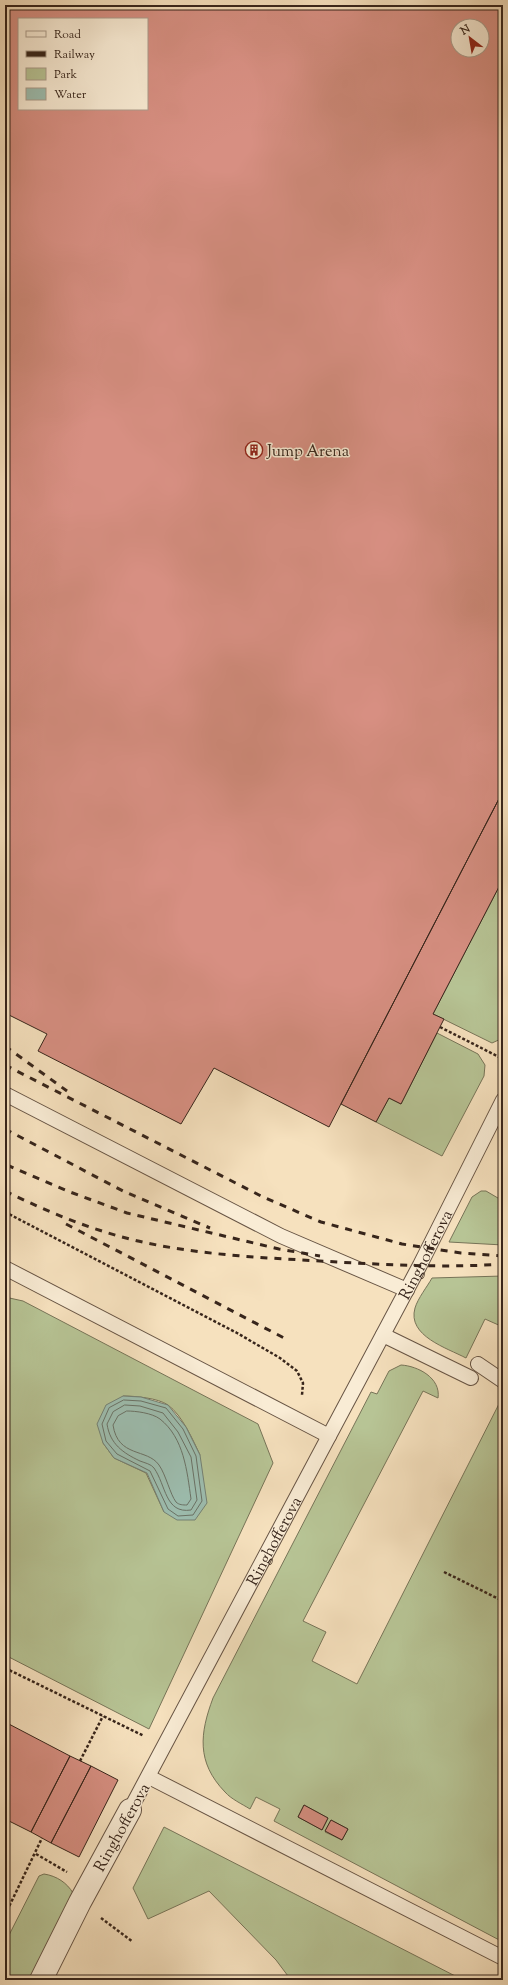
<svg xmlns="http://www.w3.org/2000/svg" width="508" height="1985" font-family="'Sorts Mill Goudy',serif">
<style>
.green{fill:#b7c495;stroke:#777458;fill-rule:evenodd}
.water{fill:#9dbeb0;stroke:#748174}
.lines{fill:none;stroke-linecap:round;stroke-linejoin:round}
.shore{stroke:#6a7266;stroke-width:1}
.building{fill:#d78f82;stroke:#37251b;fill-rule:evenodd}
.lane-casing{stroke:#675444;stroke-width:16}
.street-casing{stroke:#675444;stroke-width:24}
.path{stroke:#37251b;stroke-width:2.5;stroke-dasharray:3 2;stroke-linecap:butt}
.lane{stroke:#f9ecd5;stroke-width:14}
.street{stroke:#f9ecd5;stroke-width:22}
.rail{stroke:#37251b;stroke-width:3;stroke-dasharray:7 7;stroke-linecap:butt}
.labels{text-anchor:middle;stroke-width:3;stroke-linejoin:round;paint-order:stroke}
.poi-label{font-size:16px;fill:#37251b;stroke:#f9ecd5;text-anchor:start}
.street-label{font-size:16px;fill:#37251b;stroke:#f9ecd5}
</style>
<rect width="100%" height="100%" fill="#f6e1be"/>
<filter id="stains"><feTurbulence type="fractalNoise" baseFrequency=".005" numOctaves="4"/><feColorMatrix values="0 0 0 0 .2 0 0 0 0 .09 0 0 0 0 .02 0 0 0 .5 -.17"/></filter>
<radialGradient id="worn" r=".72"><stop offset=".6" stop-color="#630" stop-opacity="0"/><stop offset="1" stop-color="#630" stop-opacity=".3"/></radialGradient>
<path class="green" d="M503,879V1038L492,1043L433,1014Z
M437,1033L478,1054L485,1065L484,1076L442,1156L376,1122L389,1098L401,1104Z
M481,1191H486L503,1201V1245L449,1242L472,1197Z
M503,1276V1327L485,1319L466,1358C447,1348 407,1336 415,1308C418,1298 427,1287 432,1278Z
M5,1297L23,1301L258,1424L273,1463L149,1729L5,1655ZM123,1396C135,1396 158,1398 168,1405C182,1415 193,1440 200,1455L164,1512L146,1473L114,1458L103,1443Z
M401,1365C418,1366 441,1378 438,1398L423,1391L303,1621L326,1632L312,1661L357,1684L503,1396V1891L499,1899L503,1901V1942L274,1821L280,1809L256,1797L250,1809C242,1804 231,1799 225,1792C196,1762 200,1733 213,1698L371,1392L377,1394L389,1371ZM304,1805L328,1818L322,1830L298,1817ZM331,1820L348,1829L342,1840L325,1832Z
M164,1827L463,1980H291L276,1960L209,1891L148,1919L133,1888Z
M44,1874C57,1876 67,1883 73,1893L29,1980H5V1943L39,1876Z"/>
<path class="water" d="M123,1396L141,1397L168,1405L186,1427L200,1455L207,1503L195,1520H177L164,1512L147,1473L114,1458L103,1443L97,1424L106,1405Z"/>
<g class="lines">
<path class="shore" d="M124,1400L141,1401L166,1408L183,1429L196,1456L202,1501L193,1515L178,1516L168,1509L150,1471L117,1454L106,1441L102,1424L109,1408Z
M125,1405L140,1406L163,1413L178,1432L191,1457L197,1500L191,1510C165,1514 166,1485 154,1468C151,1464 145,1463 140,1461C123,1453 110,1444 107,1424L113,1412Z
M127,1411C136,1411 152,1413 160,1419C184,1438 187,1471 191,1499L187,1505C183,1505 179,1505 176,1502C170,1494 166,1475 159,1465C147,1448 118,1458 113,1425L118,1416Z"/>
</g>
<path class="building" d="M5,5H503V791L329,1127L214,1068L181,1124L38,1051L47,1034L5,1013ZM19,19H147V109H19ZM458,26H482V50H458Z
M503,791V879L433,1014L444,1019L401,1104L389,1098L376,1122L341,1104Z
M5,1722L70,1756L31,1832L5,1819Z
M70,1756L91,1766L51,1843L31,1832Z
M91,1766L118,1780L79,1857L51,1843Z
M304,1805L328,1818L322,1830L298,1817Z
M331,1820L348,1829L342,1840L325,1831Z"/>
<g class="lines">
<defs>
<g id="lane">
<path d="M5,1094L281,1236L407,1290"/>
<path d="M5,1268L329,1436"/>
<path d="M383,1335L471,1378"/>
<path d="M478,1364L503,1381"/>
<path d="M149,1777L503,1958"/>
<path id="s1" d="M130,1810L420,1265L503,1100"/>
</g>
<path id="street" d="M41,1980L80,1902L130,1810"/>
</defs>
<use href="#lane" class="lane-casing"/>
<use href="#street" class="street-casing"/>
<path class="path" d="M440,1027L501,1058
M5,1212L237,1333L280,1358L297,1371L303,1383L302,1395
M444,1572L503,1601
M5,1668L144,1736
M80,1761L103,1716
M36,1854L67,1872
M5,1915L42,1838
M101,1918L133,1942"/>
<use href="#lane" class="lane"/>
<use href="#street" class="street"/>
<path class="rail" d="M5,1046L67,1091
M5,1065L263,1197L321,1222L402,1244L461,1253L503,1256
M5,1129L125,1192L210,1228
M7,1165L70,1192L127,1213L279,1249L320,1256
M5,1191C48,1212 91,1230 138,1241C203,1256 271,1258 337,1262C392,1265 448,1268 503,1264
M66,1224L284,1338"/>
</g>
<defs>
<symbol id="building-ring" viewBox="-11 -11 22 22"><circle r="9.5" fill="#f9ecd5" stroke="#8f2418" stroke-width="1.5"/><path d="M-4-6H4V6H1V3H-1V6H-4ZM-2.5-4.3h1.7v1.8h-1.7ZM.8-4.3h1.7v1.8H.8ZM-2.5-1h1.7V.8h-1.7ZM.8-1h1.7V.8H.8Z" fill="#8f2418"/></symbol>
</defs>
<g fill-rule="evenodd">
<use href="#building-ring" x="244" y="440" width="20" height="20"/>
</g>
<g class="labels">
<g class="poi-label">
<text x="267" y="456">Jump Arena</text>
</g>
<g class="street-label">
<text dy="6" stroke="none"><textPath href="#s1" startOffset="629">Ringhofferova</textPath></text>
<text dy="6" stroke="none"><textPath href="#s1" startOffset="305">Ringhofferova</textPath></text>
<text transform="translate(121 1827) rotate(-61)" y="6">Ringhofferova</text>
</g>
</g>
<rect width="508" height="1985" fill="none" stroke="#f6e1be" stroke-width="20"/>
<rect x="6" y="6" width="496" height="1973" fill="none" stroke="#37251b" stroke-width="2"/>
<rect x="10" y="10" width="488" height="1965" fill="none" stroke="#37251b"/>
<rect x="18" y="18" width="130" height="92" fill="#f9ecd5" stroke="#ab9c8b"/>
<rect x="26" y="31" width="20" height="6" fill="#f9ecd5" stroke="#ab9c8b"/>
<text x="54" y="38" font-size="12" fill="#37251b">Road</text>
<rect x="26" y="51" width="20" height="6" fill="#37251b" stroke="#ab9c8b"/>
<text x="54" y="58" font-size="12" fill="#37251b">Railway</text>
<rect x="26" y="68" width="20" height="12" fill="#b7c495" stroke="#ab9c8b"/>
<text x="54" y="78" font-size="12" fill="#37251b">Park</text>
<rect x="26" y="88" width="20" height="12" fill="#9dbeb0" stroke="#ab9c8b"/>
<text x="54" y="98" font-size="12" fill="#37251b">Water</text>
<g transform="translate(470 38) rotate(329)"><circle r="19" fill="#f9ecd5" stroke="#ab9c8b"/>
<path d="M0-3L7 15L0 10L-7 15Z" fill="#8f2418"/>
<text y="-6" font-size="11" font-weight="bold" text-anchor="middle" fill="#37251b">N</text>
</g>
<rect width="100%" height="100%" filter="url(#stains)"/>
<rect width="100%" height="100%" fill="url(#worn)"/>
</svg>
